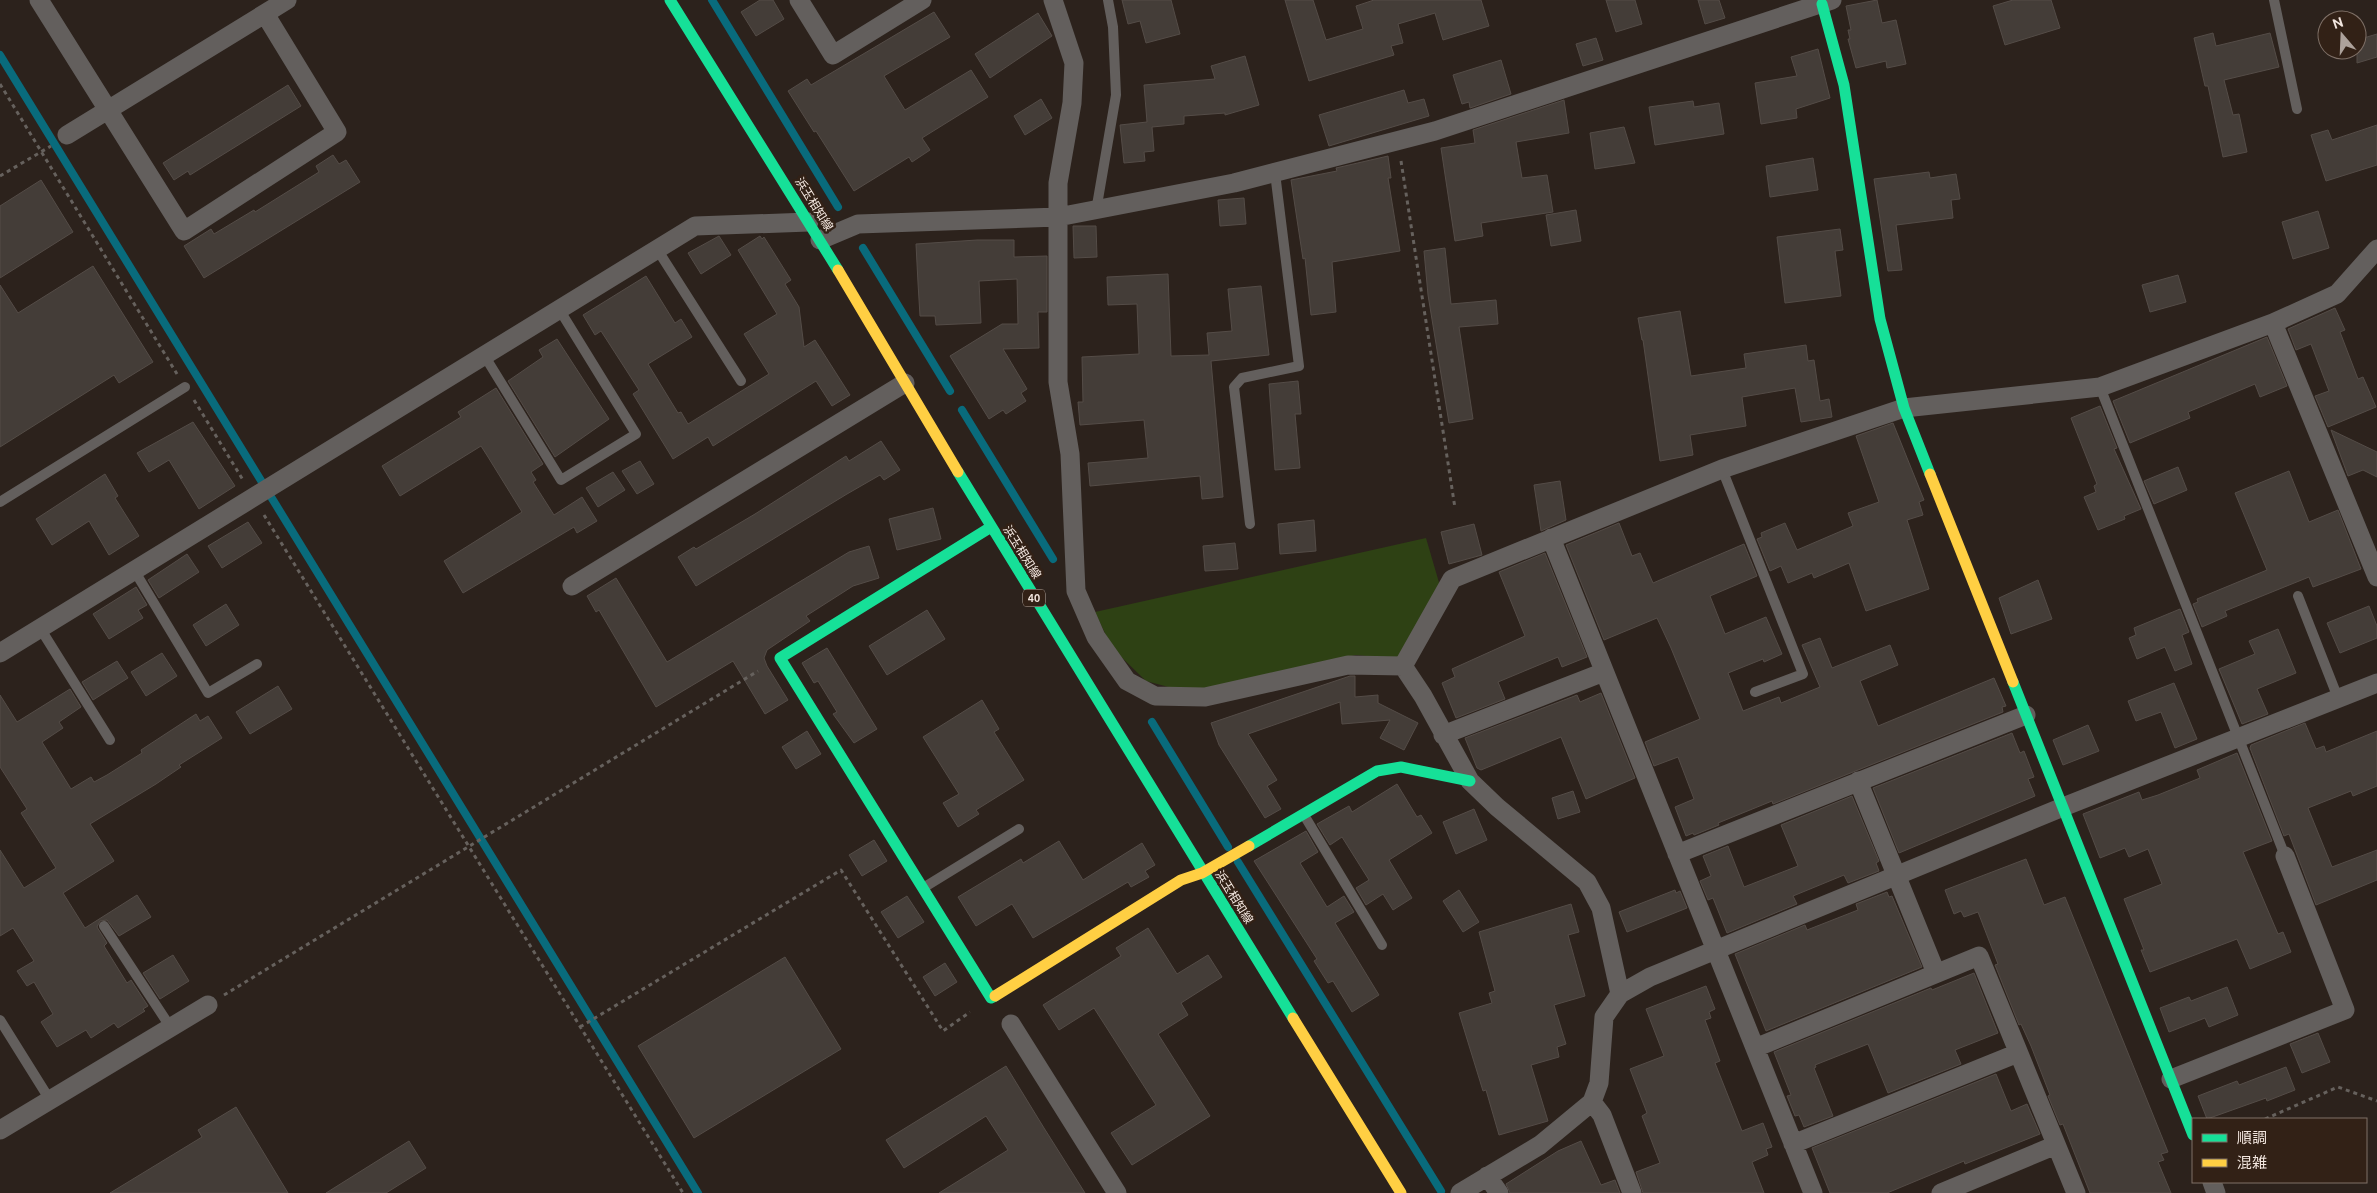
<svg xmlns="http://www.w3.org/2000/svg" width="2377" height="1193" font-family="Ubuntu,'Noto Sans JP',sans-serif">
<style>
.green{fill:#2e4114}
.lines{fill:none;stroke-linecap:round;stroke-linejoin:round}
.stream{stroke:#096b7c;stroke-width:8}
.building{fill:#443d38;stroke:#544c47}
.path{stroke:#66615d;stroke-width:3;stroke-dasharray:4 4;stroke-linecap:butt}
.lane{stroke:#635f5d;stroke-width:10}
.street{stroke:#635f5d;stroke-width:19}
.fast{stroke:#16e098;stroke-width:11}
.slow{stroke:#ffcf43;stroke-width:11}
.labels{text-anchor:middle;stroke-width:5;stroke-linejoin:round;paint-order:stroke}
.shield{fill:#322116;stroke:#b9aca3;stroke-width:1}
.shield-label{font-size:11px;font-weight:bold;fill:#f3e7e0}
.street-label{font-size:12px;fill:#f3e7e0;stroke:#322116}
</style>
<rect width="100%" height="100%" fill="#2c221c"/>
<path class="green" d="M1426,538L1440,586L1399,659L1356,655L1210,688L1176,689L1146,681L1112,648L1095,612Z"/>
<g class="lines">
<path class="stream" d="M712,0L838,207
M0,55L698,1193
M863,248L950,391
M962,410L1053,559
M1152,722L1228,847
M1238,862L1441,1191"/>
</g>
<path class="building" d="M760,0H773L784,19L756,36L741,12Z
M1122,0H1171L1180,34L1146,43L1140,21L1128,24Z
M1285,0H1313L1326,40L1363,29L1356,6L1374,0H1481L1489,26L1443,40L1435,13L1398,24L1403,43L1391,46L1394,55L1309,81Z
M1606,0H1635L1642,24L1616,32Z
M1698,0H1719L1725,18L1705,24Z
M1877,0L1882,23L1896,20L1906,64L1887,68L1886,61L1856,68L1848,39H1850L1848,30H1851L1846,6Z
M2013,0H2051L2060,28L2005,45L1993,6Z
M934,12L950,37L884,76L905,110L971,70L988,97L922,138L930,150L912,162L909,157L854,191L816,131L814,132L788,91L807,79L811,85Z
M1038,13L1052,36L990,78L975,54Z
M2213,33L2216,46L2270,33L2279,67L2224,80L2233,115L2239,114L2247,152L2223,157L2208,86H2205L2194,38Z
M2377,34V57L2357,63V40Z
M1596,38L1603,60L1583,66L1576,44Z
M1818,49L1830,98L1796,109L1797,118L1761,124L1755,83L1797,76L1791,57Z
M1245,56L1259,105L1225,115V113L1184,116V124L1152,127L1154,151L1144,152L1145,161L1124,163L1120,125L1147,122L1144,85L1215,79L1211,66Z
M1501,60L1511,94L1470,108L1469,102L1462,104L1453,75Z
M288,85L301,106L190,175L188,171L174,180L163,163Z
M1404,90L1408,103L1424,99L1429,116L1329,146L1319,115Z
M1041,99L1052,118L1025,135L1014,116Z
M1564,100L1569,133L1516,142L1522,178L1547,175L1553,212L1481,223L1483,236L1455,241L1441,148L1475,143L1473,130Z
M1693,101L1694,107L1719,103L1724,134L1655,145L1649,107Z
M2377,125V165L2326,181L2311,135L2328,130L2332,140Z
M1624,127L1635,163L1595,169L1590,133Z
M333,155L339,164L346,160L360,182L204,278L184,246L211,229L214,234L254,210L255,212L319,172L316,166Z
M1388,156L1391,178H1388L1400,251L1332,262L1336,312L1311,315L1305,258L1303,259L1291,180L1337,171L1336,168Z
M1813,158L1818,190L1770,197L1766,166Z
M1929,172L1930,178L1956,174L1960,199L1951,200L1953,218L1896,225L1902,270L1888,271L1874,179Z
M41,180L73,232L0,278V206Z
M1244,198L1246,224L1220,226L1218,200Z
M1576,210L1581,241L1551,246L1546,215Z
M2318,211L2329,248L2293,259L2282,222Z
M1073,226H1096L1097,257L1074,258Z
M1840,229L1843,250L1835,251L1841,296L1785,303L1777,237Z
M719,236L731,255L701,274L688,253Z
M760,236L762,239L764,237L791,280L785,284L799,307L804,347L815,340L850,395L832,406L816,381L713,446L708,437L673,459L633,394L639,390L601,331L595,335L583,315L646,276L675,323L681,319L692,337L648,364L678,413L681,412L688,424L769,374L744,334L777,314L738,250Z
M977,240H1014V257L1047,256V312H1038L1039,348L1003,349L1027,389L1021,393L1026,401L1006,414L1003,410L989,419L950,356L1002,324H1018L1017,279L979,281L981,323L936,325L935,316H920L918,283L916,244Z
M1445,248L1451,304L1496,300L1498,324L1459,327L1473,419L1449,423L1428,295L1424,251Z
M93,266L153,362L119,383L114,375L0,447V285L18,313Z
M1168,274L1171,356L1209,355L1207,333L1232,331L1228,289L1261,286L1269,355L1211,361L1223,497L1202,499L1200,476L1090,486L1088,463L1148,458L1144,420L1080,425L1078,402H1083L1082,357L1139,354L1137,304L1108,305L1107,277Z
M2178,275L2186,302L2150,312L2142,285Z
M2335,308L2345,330L2340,332L2358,379L2363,377L2376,407L2328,427L2315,396L2329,391L2311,344L2296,350L2288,329Z
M1680,311L1691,376L1746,368L1744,354L1806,345L1808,361L1814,360L1820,401L1829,399L1832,417L1801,422L1795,388L1742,397L1746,426L1690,435L1693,455L1660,461L1643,340H1642L1638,318Z
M2267,337L2287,386L2260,397L2255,384L2188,412L2190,418L2130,443L2113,401Z
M557,339L609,419L555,457L508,381L543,357L539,350Z
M1298,381L1301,414H1295L1300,468L1275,470L1269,384Z
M496,388L543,464L531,472L536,480L533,482L554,515L582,497L597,521L577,533L574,527L463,593L444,561L522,512L488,457L481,446L400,496L382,466L461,417L458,412Z
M2100,406L2117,448L2114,449L2141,509L2124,516L2125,519L2098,530L2084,497L2096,492L2094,486L2097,484L2071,418Z
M193,422L235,486L199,509L169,460L149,472L137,453Z
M1893,423L1924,500L1919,502L1923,515L1907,520L1929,589L1866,611L1849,563L1814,578L1812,573L1788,583L1781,566L1770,571L1757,539L1762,537L1761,533L1785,523L1797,550L1853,526L1848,513L1879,502L1856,436Z
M2331,430L2377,452V477L2363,470L2348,476Z
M881,441L900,470L884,480L880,475L847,494L696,586L678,557L694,547L696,549L755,514L846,456L849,461Z
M640,461L654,484L637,494L622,471Z
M2178,467L2187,490L2154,504L2144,481Z
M2289,471L2309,522L2338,510L2361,569L2313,587L2309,577L2225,611L2227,616L2202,627L2193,604L2198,602L2197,599L2267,570L2235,493Z
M613,472L625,490L598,507L586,488Z
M105,474L118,496L115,498L139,536L109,555L89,521L52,545L36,519Z
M1560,481L1566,520L1541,531L1534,485Z
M933,508L941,539L897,550L889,519Z
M1314,520L1316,551L1280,554L1278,524Z
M248,522L262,543L222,568L208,546Z
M1619,523L1632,556L1640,553L1653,583L1744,544L1757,576L1710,596L1725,634L1766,617L1782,654L1764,662L1763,659L1728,673L1743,711L1779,697L1781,703L1820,687L1802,645L1820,638L1832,668L1890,645L1898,665L1860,681L1878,726L1994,678L2006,706L2002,707L2003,712L1773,804L1772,801L1718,823L1719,825L1694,835L1693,833L1686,836L1675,807L1694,799L1678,757L1654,766L1645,742L1700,719L1671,648L1657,618L1604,640L1566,545Z
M1474,524L1482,555L1449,564L1441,532Z
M1235,543L1238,569L1205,571L1203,546Z
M869,546L879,578L853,586L806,616L810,621L767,650L764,658L767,666L788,700L765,714L733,661L656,707L599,610L596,612L587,596L616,578L667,662L849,552Z
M1545,553L1587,657L1562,667L1558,657L1498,682L1505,699L1456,718L1442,683L1455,677L1452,669L1525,636L1499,572Z
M187,554L199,572L159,598L148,580Z
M2038,580L2052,619L2011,634L1999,598Z
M136,587L147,605L138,610L143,618L109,639L93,614Z
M226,604L239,625L206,646L193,625Z
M2369,606L2377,626V638L2340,653L2327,623Z
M2180,609L2189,632L2182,635L2192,664L2175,671L2165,647L2137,659L2129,638L2136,635L2134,628Z
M927,610L945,639L887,675L869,646Z
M2278,629L2296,673L2257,689L2268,714L2242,724L2219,669L2255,654L2249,641Z
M827,648L877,729L854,743L833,714L837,712L818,681L814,683L802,663Z
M162,653L177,676L146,696L131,672Z
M117,661L128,678L93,700L82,682Z
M1350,676H1355V697L1378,695V703L1418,723L1404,750L1380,738L1390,720L1342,724L1340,702L1248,734L1277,780L1267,786L1281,809L1265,818L1219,745L1211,723Z
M2174,683L2197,739L2175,748L2161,712L2136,721L2128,701Z
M278,686L292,709L250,734L236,712Z
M70,689L81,707L59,722L63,728L42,742L71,789L91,777L94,782L107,775L142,753L141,750L196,714L200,721L208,716L222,738L179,765L181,767L156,784L90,824L114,861L63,893L85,928L137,895L151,917L119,936L107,920L100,921L97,927L107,943L104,946L127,983L131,980L148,1006L143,1009L145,1011L118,1028L114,1023L91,1038L86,1030L57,1047L41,1022L53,1014L34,982L27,986L17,971L34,961L13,928L0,936V850L24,888L56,868L21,813L27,809L0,767V695L17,722Z
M1601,693L1635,778L1586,799L1561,737L1481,770L1477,768L1465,738L1577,695L1580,702Z
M982,700L999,729L994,732L1024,780L976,810L979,814L958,827L943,803L959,794L923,737Z
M2305,723L2316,749L2324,746L2326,752L2377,731V786L2353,796L2351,791L2308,808L2332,867L2377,850V880L2316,905L2289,834L2284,836L2250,748L2251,745Z
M2088,725L2099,751L2063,765L2053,740Z
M807,731L821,754L796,769L782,747Z
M2012,733L2020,753L2024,751L2034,777L2028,779L2035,796L1899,853L1873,788Z
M2237,753L2272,841L2243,852L2278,934L2283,932L2291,952L2250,969L2237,939L2150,972L2141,950H2144L2124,899L2162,884L2148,849L2129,857L2125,848L2100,858L2083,814L2139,792L2142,800L2158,795L2200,778L2197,770Z
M1397,784L1417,817L1421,815L1432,833L1389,860L1412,898L1393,910L1383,894L1366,905L1356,888L1369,880L1342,837L1330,845L1317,824L1349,806L1352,812Z
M1573,791L1580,812L1558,819L1552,798Z
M1852,796L1879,861L1876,863L1879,871L1848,883L1844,875L1793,896L1797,904L1727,933L1713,898L1708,900L1700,881L1711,876L1703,856L1728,846L1744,887L1798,866L1781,825Z
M1474,809L1487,840L1456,854L1443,822Z
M1306,831L1318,852L1300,863L1327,907L1344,896L1354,912L1335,923L1379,995L1352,1012L1333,981L1328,983L1314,961L1317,959L1254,861Z
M874,840L887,861L862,876L849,855Z
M1059,841L1083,880L1142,843L1155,865L1145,871L1149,877L1131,887L1128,882L1033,938L1012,904L976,926L958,897L1021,859L1023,863Z
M2026,859L2044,905L2065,897L2168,1152L2161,1154L2164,1160L2158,1162L2171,1193H2090L2063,1124L2060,1125L2048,1096L2050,1095L2031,1046L2021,1024L2019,1025L1995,965L1998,964L1978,912L1964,917L1961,911L1954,914L1945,890Z
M1459,890L1479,922L1463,932L1443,901Z
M1675,890L1676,893L1680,891L1687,908L1627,932L1619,912Z
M1887,892L1889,897L1892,896L1922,967L1766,1031L1735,954L1805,925L1807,930L1858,910L1856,904Z
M907,896L924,922L898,938L881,912Z
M1571,904L1579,932L1568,935L1585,996L1554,1005L1566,1044L1557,1047L1559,1057L1531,1065L1548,1121L1499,1135L1486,1090L1483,1091L1459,1013L1492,1003L1489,993L1495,991L1479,932Z
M1148,928L1177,974L1208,955L1222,977L1181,1003L1188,1015L1158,1034L1210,1116L1132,1165L1111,1133L1156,1105L1094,1008L1059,1030L1043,1005L1121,956L1116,948Z
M173,955L189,981L160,999L143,973Z
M785,957L841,1049L694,1138L638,1046Z
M945,963L957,982L935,996L923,977Z
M1974,973L1998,1033L1955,1050L1961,1064L1888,1093L1868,1044L1815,1065L1816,1067L1814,1068L1833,1116L1804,1127L1799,1115L1795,1116L1787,1096L1791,1095L1774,1052L1931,988L1932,990Z
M1706,986L1715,1009L1709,1012L1711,1018L1705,1020L1720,1061L1715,1063L1742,1131L1763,1123L1772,1147L1766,1149L1768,1155L1752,1162L1764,1193H1643L1636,1172L1660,1163L1642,1116L1647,1113L1630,1069L1664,1056L1646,1009Z
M2227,987L2238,1015L2209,1027L2205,1018L2169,1032L2160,1008L2189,997L2191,1001Z
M2318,1033L2330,1062L2302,1073L2290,1044Z
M1006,1066L1044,1128L1085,1193H939L1008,1150L986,1116L904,1168L886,1140Z
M2286,1067L2295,1090L2267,1101L2266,1098L2207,1119L2198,1096L2237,1081L2239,1085Z
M1996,1074L2011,1111L2027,1104L2040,1134L1965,1164L1964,1161L1887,1193H1830L1812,1148Z
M236,1107L288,1193H110L202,1137L198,1130Z
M409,1141L426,1168L386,1193H326Z
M1581,1141L1601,1185L1615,1180L1620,1193H1510L1506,1184L1558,1151Z"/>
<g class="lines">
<path class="path" d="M0,84L177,374
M1401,161L1455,508
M0,176L51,146
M194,400L243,480
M264,515L683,1193
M224,995L758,671
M580,1027L841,870L943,1031L970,1012
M2265,1119L2338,1087L2377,1101"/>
<path class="lane" d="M2274,0L2297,109
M1096,211L1116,95L1113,27L1108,0
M657,249L741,381
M484,355L561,480L636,434L559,309
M2100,387L2285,856
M1722,469L1803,674L1755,692
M0,502L185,387
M1250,524L1234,387L1242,378L1299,366L1275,173
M134,570L208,693L257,664
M2298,596L2338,698
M40,628L110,740
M1304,815L1382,945
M923,888L1019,829
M104,926L171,1028
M0,1020L50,1100"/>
<path class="street" d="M39,0L184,231L337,132L265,14
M799,0L833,55L922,0
M1053,0L1074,63L1072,103L1058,183V382L1070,454L1076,591L1096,637L1127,681L1155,696L1205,697L1348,665L1403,666
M67,135L287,0
M820,240L858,224L1058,217L1234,183L1435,131L1832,0
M2273,323L2377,577
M1551,538L1813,1193
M572,586L905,383
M0,653L695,226L809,222
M1403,666L1452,579L1722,469L1904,408L2100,387L2273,323L2337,294L2377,249
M1403,666L1423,696L1470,781L1497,807L1587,882L1601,908L1620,994
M1443,735L1604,672
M1858,781L1936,973
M1677,854L2026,715
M1011,1024L1117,1193
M1755,1048L1979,956L2076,1193
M2171,1079L2345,1010L2285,856
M1592,1102L1602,1115L1632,1193
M0,1130L208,1005
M1793,1144L2018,1053
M1487,1176L1499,1193
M2212,1182L2216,1193
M1460,1193L1540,1145L1592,1102L1599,1083L1604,1017L1620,994L1650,977L2063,807L2377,683
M1941,1193L2056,1145"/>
<path class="fast" d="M670,0L838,270
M1822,4L1844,85L1880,319L1904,408L1930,474
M958,472L1293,1018
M991,527L780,658L991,998L995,996
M2013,682L2193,1135
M1249,846L1377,771L1401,767L1470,781"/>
<path class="slow" d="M838,270L958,472
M1930,474L2013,682
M995,996L1181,880L1202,873L1249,846
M1293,1018L1401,1193"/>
</g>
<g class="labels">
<rect class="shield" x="1023" y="589.5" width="22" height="17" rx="4"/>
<g class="shield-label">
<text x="1034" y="602">40</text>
</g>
<g class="street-label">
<text transform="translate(814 204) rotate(58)" y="4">浜玉相知線</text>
<text transform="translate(1022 552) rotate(58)" y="4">浜玉相知線</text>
<text transform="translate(1234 897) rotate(58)" y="4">浜玉相知線</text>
</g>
</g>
<rect x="2192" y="1118" width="175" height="65" fill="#322116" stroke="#7f7067"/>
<rect x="2202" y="1134" width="25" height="8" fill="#16e098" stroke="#7f7067"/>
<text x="2237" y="1143" font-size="15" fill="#f3e7e0">順調</text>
<rect x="2202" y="1159" width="25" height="8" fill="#ffcf43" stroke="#7f7067"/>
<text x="2237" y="1168" font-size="15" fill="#f3e7e0">混雑</text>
<g transform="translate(2342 35) rotate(341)"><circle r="24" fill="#322116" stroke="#7f7067"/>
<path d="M0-4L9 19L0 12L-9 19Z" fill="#ada29b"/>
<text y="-8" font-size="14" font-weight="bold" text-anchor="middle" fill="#f3e7e0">N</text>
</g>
</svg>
